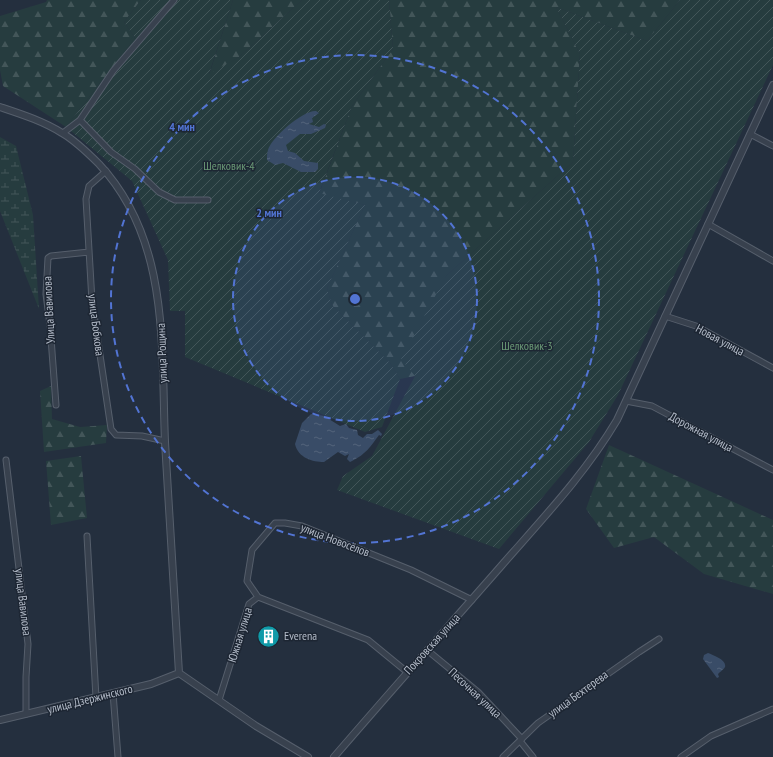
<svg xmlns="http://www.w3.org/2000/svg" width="773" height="757" font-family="'PT Sans Narrow',sans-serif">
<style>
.forest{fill:url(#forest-firs)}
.wetland{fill:url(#wetland-marsh)}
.garden{fill:url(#garden-furrows)}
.water{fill:url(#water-ripples)}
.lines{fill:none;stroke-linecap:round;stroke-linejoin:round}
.minor-casing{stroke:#565f6c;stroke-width:7}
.tertiary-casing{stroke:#565f6c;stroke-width:8}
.minor{stroke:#38414e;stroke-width:5}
.tertiary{stroke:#38414e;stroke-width:6}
.ring{fill:none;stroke:#5274d3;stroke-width:2;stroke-dasharray:7 5}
.labels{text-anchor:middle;stroke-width:3;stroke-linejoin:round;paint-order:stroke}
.park-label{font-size:12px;fill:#6b9a76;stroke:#1d2633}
.street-label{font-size:12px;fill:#b4bcc9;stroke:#1d2633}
.poi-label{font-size:12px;fill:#b4bcc9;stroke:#1d2633;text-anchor:start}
.centre{fill:#5274d3;stroke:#1d2633;stroke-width:2}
.ring-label{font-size:12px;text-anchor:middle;font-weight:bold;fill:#5274d3;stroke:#1d2633;stroke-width:3;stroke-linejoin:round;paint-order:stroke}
</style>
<defs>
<pattern id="forest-firs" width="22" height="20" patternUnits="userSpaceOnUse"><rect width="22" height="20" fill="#263c3f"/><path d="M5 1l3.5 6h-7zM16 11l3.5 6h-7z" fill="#435659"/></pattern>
<pattern id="wetland-marsh" width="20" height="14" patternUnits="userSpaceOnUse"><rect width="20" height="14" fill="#263c3f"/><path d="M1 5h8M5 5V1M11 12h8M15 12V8" fill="none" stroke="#435659"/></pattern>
<pattern id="garden-furrows" width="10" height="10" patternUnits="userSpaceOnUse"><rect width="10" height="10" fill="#263c3f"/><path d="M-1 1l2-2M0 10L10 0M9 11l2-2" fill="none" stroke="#435659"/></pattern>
<pattern id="water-ripples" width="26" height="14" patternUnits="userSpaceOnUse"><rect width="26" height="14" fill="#394c67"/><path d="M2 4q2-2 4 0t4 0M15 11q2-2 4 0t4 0" fill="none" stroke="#53647b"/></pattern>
</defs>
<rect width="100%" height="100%" fill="#242f3e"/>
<path class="forest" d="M47,0H141L124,22L135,38L66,127L3,86L0,70V16L46,2Z
M233,0H302L239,57L209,75Z
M389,0H680L647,41L556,7L580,54L573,162L446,276L415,376L400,379L390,363L332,305L327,288L365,205L319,194L352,106L393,49Z
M51,386L52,419L80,427L107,425L106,443L44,452L40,391Z
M609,445L773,520V594L704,574L654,537L614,548L586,509Z
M81,456L87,518L51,525L46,461Z"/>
<path class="wetland" d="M0,137L16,146L33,215L39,309L0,211Z"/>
<path class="garden" d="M141,0H233L209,74L239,57L302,0H389L393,49L352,106L319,193L365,205L327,288L332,305L390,363L400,379L382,427L365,432L185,357V311H170L168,260L132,181L66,127L135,38L124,22Z
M680,0H773V65L618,395L589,442L499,549L337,490L343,476L372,456L415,376L401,359L446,276L573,162L580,54L556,7L647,41Z"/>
<path class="water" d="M316,111L319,113L312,118L313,122L309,124L319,127L324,124L326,125L325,128L311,134H300L286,145L288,151L295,153L304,161L318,163V169L315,172H301L283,163L275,165L267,160C267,157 267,153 268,150C271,138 303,110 316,111Z
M311,414L324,416L340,426L346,424L349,428L357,430L358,435L363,438L367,434H372L378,430L382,434L381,436L379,435C370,447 366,454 352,461L350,462L347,459L349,454L345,456L338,452L324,462C313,462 298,458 295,444L302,423Z
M708,653C713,655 727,660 725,667C724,669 720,672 718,674L719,677L717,678L703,659L704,655Z"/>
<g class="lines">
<defs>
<path id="minor" d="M174,0L113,71L80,120L111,152L135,169L159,192L175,200H208
M63,133L80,120
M750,134L773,146
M106,171L89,186L86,199L92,301L111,429L116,435L142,436L165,441
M708,224L773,261
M665,316L696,326L773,368
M626,401L652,406L773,470
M56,405L50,325L46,294L48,258L51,256L89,252
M6,460L28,644L26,677V714
M87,536L96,698
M258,597L247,581L252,550L275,523H285L302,526L411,570L472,600
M427,650L478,692L522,739
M113,693L118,757
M219,700L249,604L258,597L368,640L407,672
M520,741L533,757
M503,757L538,723L639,652L659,639
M681,757L711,736L773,709"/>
<path id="tertiary" d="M0,107C21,114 43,121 62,133C76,141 88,153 99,164C170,240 161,346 165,442C169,519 174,596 179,673
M179,673L256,726L308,757
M0,720L151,684L179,673
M334,757C390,692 446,629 502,565C543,518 585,474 617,420L773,85"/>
</defs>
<use href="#minor" class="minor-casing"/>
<use href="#tertiary" class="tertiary-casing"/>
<use href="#minor" class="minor"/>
<use href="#tertiary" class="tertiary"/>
</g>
<circle cx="355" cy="299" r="122" fill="#5274d3" fill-opacity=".12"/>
<g class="ring">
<circle cx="355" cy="299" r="122"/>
<circle cx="355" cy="299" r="244"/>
</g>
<defs>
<symbol id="building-disc" viewBox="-11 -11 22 22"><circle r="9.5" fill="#0f9aa8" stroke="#1d2633"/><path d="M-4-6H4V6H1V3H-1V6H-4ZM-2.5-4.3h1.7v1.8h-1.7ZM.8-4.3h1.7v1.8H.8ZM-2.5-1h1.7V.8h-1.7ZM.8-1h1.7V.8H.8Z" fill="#fff"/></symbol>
</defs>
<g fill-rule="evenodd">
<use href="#building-disc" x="256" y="624" width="25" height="25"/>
</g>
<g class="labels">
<g class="park-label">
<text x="229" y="170">Шелковик-4</text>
<text x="527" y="350">Шелковик-3</text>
</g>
<g class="street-label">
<text transform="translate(49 310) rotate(-93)" y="4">Улица Вавилова</text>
<text transform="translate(96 325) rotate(83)" y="4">улица Бобкова</text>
<text transform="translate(720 340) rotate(28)" y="4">Новая улица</text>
<text transform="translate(162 353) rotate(-92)" y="4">улица Рощина</text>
<text transform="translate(701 432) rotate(28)" y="4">Дорожная улица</text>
<text transform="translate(335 540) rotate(21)" y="4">улица Новосёлов</text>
<text transform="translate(23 602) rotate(83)" y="4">улица Вавилова</text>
<text transform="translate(240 635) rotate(-73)" y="4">Южная улица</text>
<text transform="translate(432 644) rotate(-48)" y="4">Покровская улица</text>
<text transform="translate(475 693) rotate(43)" y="4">Песочная улица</text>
<text transform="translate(578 694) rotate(-36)" y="4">улица Бехтерева</text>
<text transform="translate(90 699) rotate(-14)" y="4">улица Дзержинского</text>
</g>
<g class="poi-label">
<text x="284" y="640">Everena</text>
</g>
</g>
<circle cx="355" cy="299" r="6" class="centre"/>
<g class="ring-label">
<text x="182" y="131">4 мин</text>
<text x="269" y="217">2 мин</text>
</g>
</svg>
